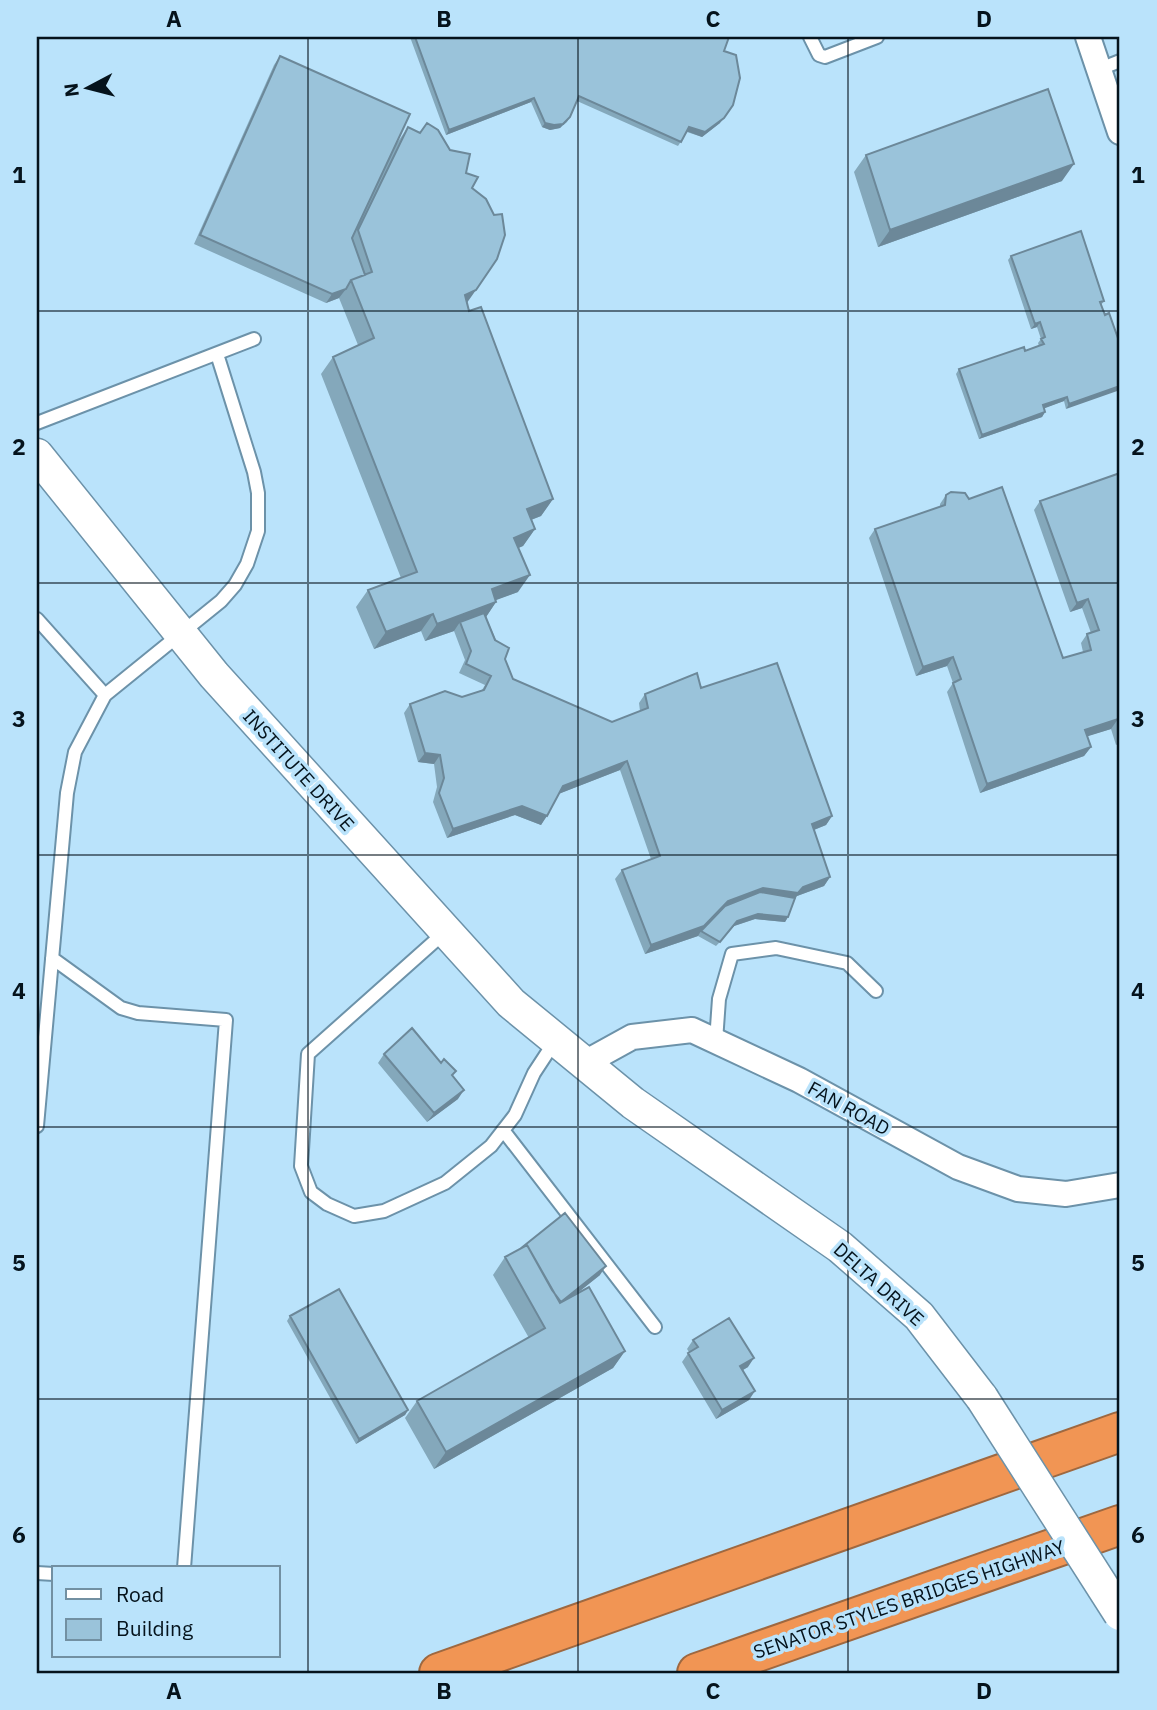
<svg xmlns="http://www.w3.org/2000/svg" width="1157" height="1710" font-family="'IBM Plex Sans',sans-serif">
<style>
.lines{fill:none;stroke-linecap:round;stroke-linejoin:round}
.service-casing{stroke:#6c92a9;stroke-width:16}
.minor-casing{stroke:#6c92a9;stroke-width:28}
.tertiary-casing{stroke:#6c92a9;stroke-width:35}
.motorway-casing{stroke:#9e6840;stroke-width:42}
.service{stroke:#fff;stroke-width:12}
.minor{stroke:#fff;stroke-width:24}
.tertiary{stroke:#fff;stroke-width:32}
.motorway{stroke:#f19554;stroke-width:38}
.tertiary-bridge-casing{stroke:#6c92a9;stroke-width:35;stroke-linecap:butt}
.tertiary-bridge{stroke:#fff;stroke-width:32}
.wall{fill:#84a8bb}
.shaded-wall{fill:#6c8899}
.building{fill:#9ac3da;stroke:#6c8899;stroke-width:2}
.grid{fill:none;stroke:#05131c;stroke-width:2;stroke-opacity:0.55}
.labels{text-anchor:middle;stroke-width:7;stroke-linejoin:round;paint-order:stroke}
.street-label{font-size:19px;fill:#05131c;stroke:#bae3fb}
.neatline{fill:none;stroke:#05131c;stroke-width:2.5}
.grid-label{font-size:23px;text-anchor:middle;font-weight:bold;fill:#05131c}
</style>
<rect width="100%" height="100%" fill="#bae3fb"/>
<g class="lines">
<defs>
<path id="service" d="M810,37L819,55L825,57L877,37
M1100,69L1120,61
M37,423L254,339
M37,619L105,695
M445,932L308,1054L301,1166L311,1192L327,1204L354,1216L384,1211L445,1183L491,1146L515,1115L534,1073L555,1041
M52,958L121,1008L138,1013L226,1020L184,1568
M716,1041L719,999L732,954L776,948L847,963L876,991
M37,1126L67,793L75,752L105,695L221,601L235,585L247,564L258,531V493L254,472L217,354
M503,1130L655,1327
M37,1573L54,1574"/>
<path id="minor" d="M1088,37L1120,132
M583,1064L632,1037L692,1030L799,1080L958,1167L1018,1189L1066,1194L1120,1185"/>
<path id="tertiary" d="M37,455L214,675L511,1003L633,1103L840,1247L919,1316L982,1398"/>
<path id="motorway" d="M439,1673L1120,1432
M697,1673L1120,1525"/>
</defs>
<use href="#service" class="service-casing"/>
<use href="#minor" class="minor-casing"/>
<use href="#tertiary" class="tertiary-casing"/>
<use href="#motorway" class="motorway-casing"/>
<use href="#service" class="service"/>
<use href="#minor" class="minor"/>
<use href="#tertiary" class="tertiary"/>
<use href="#motorway" class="motorway"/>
<defs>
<path id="tertiary-bridge" d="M982,1398L1120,1614"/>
</defs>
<use href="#tertiary-bridge" class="tertiary-bridge-casing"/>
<use href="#tertiary-bridge" class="tertiary-bridge"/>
</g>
<path class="wall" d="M410,37H729L724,51L720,123L702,137L687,132L678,146L577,101L567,122L560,128L550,130L542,127L531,102L446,135Z
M280,56L397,143L408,127L450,150L466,173L472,188L467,303L469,311L553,499L541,516L531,520L535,529L523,546L518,548V592L495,600L496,602L486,617L513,679L612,722L640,711L639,703L645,694L701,688L832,816L826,825L814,830L830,877L824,886L797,896L794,899L788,917L785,922L755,919L734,926L716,946L698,936L645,954L615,879L622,870L651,859L620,770L558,794L541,825L515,815L447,838L433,802L437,787L434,764L418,762L404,713L410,704L462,697L482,690L485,685L459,673L465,660L454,631L425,641L421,631L374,649L356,607L368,590L401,578L321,374L333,357L358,345L339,298L326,303L194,244L274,65Z
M866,155L1062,181L878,247L854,172Z
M1011,256L1104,301L1101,305L1105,315L1120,344L1066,409L1064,401L1044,408L1045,412L1042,417L979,439L956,374L959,369L1025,351L1039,346L1038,343L1041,339L1037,327L1031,329L1008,260Z
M1120,473V743L1116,745L1111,729L1087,736L1091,747L1084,756L980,793L947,692L953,683L947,666L916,676L869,538L875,529L940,507V504L946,495L1063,658L1083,652L1081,643L1087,634L1091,633L1082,608L1070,612L1034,510L1040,501Z
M384,1054L441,1063L456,1071L452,1076L458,1099L427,1122L378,1063Z
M505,1257L600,1275L576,1294L625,1351L613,1368L434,1469L405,1418L417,1401L529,1338L493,1275Z
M290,1316L408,1410L405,1415L356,1444L287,1321Z
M693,1340L748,1367L743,1370L749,1400L716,1419L682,1362L689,1352L687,1349Z"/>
<path class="shaded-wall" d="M534,98L531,102L446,135L449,130Z
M570,117L560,128L550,130L542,127L545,123Z
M724,118L720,123L702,137L686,131L689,127Z
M1074,164L1062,181L878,247L890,230Z
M346,289L339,298L326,303L332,294Z
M476,290L464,307L465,295Z
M1040,322L1037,327L1031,329L1035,324Z
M1120,386V390L1066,409L1069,404Z
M1067,397L1064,401L1040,410L1043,405Z
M1045,412L1042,417L979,439L982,435Z
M553,499L541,516L515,526L527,509Z
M535,529L523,546L502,555L514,538Z
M530,575L518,592L480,606L492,589Z
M1088,599L1082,608L1070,612L1077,603Z
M496,602L484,620L460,622L454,631L425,641L437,624Z
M433,614L421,631L374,649L386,632Z
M953,657L947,666L916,676L923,667Z
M1118,719L1111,729L1079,739L1085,730Z
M1091,747L1084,756L980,793L987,784Z
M425,753L440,755L434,764L418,762Z
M627,761L620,770L556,795L563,786Z
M522,806L547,816L541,825L515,815L447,838L453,829Z
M832,816L826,825L806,833L812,824Z
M830,877L824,886L797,896L792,902L701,931L698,936L645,954L651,945L728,901L763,888L803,887Z
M758,914L788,917L785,922L755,919L734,926L716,946L737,921Z
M464,1090L458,1099L427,1122L434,1113Z
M606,1266L600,1275L555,1311L561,1302Z
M625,1351L613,1368L434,1469L446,1452Z
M754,1358L748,1367L734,1375L740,1366Z
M755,1391L749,1400L716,1419L722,1410Z
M408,1410L405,1415L356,1444L359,1439Z"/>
<path class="building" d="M415,37H729L724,51L736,55L740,78L733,105L724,118L705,132L689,127L681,142L579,96L570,117L563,124L554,125L545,123L534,98L449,130Z
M280,56L410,114L352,238L365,275L351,280L346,289L332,294L200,235Z
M1048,89L1074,164L890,230L866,155Z
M427,123L438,130L450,150L470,154L466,173L478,177L472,188L486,199L494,215L502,214L505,235L497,259L476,290L465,295L469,311L481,307L553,499L527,509L535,529L514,538L530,575L492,589L496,602L437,624L433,614L386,632L368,590L417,572L333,357L374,338L351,280L372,272L358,230L408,127L420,133Z
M1081,231L1104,301L1100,302L1105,315L1109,313L1120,344V386L1069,404L1067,397L1043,405L1045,412L982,435L959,369L1024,347L1025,351L1044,344L1041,339L1045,337L1040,322L1035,324L1011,256Z
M1120,473V728L1118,719L1085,730L1091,747L987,784L953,683L961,679L953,657L923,667L875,529L945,505L946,495L951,492L965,493L969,499L1002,487L1063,658L1091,650L1087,634L1099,630L1088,599L1077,603L1040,501Z
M484,613L495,640L509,648L505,659L513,679L612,722L648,708L645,694L697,673L701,688L777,663L832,816L812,824L830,877L803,887L798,893L763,888L728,901L704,926L651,945L622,870L660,856L627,761L563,786L547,816L522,806L453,829L439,793L444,778L440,755L425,753L410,704L445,691L462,697L484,690L491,676L466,664L471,651L460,622Z
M760,892L795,898L788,917L758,914L737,921L720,942L701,931L725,906Z
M412,1028L441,1063L444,1059L456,1071L452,1075L464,1090L434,1113L384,1054Z
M565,1213L606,1266L561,1302L552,1290L527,1245L520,1249Z
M527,1245L560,1303L589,1287L625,1351L446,1452L417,1401L545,1328L505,1257Z
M339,1289L408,1410L359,1439L290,1316Z
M729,1318L754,1358L740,1366L755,1391L722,1410L688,1353L698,1347L693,1340Z"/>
<path class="grid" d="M308,37V1673M578,37V1673M848,37V1673M37,311H1120M37,583H1120M37,855H1120M37,1127H1120M37,1399H1120"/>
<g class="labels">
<g class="street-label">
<text transform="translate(299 770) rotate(48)" y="7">INSTITUTE DRIVE</text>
<text transform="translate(849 1108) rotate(29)" y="7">FAN ROAD</text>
<text transform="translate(879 1284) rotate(42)" y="7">DELTA DRIVE</text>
<text transform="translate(909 1599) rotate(-19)" y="7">SENATOR STYLES BRIDGES HIGHWAY</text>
</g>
</g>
<rect width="1157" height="1710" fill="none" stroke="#bae3fb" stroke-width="77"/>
<rect x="52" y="1566" width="228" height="91" fill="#bae3fb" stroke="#7290a2" stroke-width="2"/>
<rect x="66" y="1589" width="35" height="10" fill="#ffffff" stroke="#7290a2" stroke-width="2"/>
<text x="116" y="1602" font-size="21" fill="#05131c">Road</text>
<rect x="66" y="1619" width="35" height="21" fill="#9ac3da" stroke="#7290a2" stroke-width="2"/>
<text x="116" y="1636" font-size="21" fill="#05131c">Building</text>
<g transform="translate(88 88) rotate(263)" stroke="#bae3fb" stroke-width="5" paint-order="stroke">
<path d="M0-5L12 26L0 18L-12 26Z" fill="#05131c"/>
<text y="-10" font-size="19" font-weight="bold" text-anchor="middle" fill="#05131c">N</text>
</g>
<rect x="38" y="38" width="1080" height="1634" class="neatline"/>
<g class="grid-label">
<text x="174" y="27">A</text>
<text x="444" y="27">B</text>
<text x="713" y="27">C</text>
<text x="984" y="27">D</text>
<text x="19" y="183">1</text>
<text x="1138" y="183">1</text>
<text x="19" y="455">2</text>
<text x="1138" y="455">2</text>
<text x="19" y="727">3</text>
<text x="1138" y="727">3</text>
<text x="19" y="999">4</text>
<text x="1138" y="999">4</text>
<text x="19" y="1271">5</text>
<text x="1138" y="1271">5</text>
<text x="19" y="1543">6</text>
<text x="1138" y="1543">6</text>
<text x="174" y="1699">A</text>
<text x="444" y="1699">B</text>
<text x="713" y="1699">C</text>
<text x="984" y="1699">D</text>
</g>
</svg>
